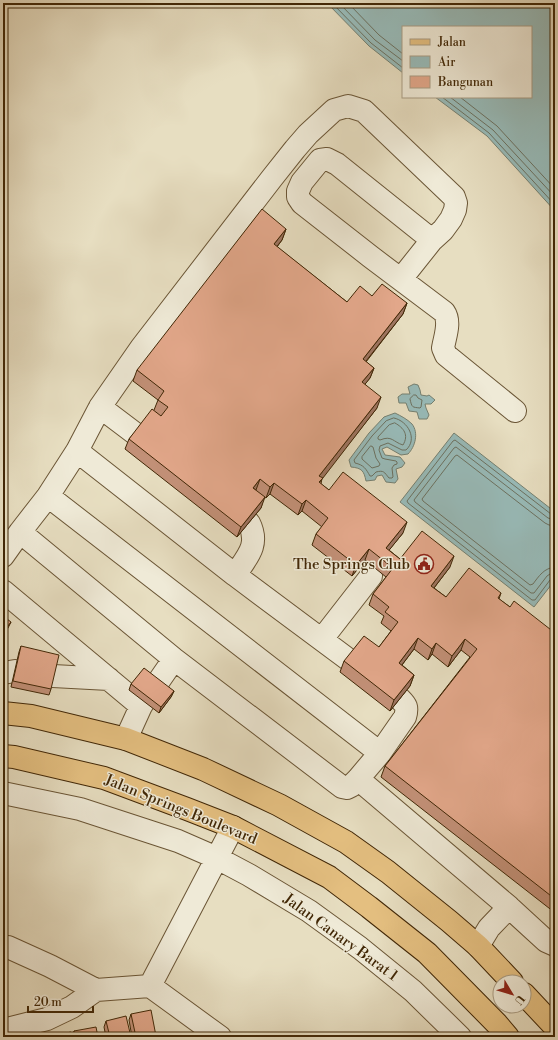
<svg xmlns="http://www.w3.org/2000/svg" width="558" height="1040" font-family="'Libre Bodoni',serif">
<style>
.water{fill:#98bbb9;stroke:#758071}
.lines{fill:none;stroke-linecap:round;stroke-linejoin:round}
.shore{stroke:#6c7160;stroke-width:1}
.minor-casing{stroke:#6a5535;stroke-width:24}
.major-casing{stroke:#412706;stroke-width:24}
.minor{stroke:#efead7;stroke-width:22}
.major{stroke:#e4bf80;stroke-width:22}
.wall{fill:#c29077;stroke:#412706}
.shaded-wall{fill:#9e7561;stroke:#412706}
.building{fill:#e2a78a;stroke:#412706}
.labels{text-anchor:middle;stroke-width:3;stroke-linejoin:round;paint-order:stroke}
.poi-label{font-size:15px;fill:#412706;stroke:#efead7;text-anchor:end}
.street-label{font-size:15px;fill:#412706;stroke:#efead7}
</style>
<rect width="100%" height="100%" fill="#e7dec1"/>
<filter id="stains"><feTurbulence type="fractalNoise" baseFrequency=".005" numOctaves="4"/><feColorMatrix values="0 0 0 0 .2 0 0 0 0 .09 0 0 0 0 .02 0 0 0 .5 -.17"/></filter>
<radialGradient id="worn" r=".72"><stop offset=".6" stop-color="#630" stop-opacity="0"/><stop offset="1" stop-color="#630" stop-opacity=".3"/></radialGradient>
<path class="water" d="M327,3H555V211L487,136L435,97H531V27H403V73L369,46Z
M414,384L418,385L420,390L421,395L427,396L429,395L435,400L431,404H425L426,408L429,415L427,419H419L417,412L409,411L406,403H399L398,397L402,394H410L408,387Z
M395,413C401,416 407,419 412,424C419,433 415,447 408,454L401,455L387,447L382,449L385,455L400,457L405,463L402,467L396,469L398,479L395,483L386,482L382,475L377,476L375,480L366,481C364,471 362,468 351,467L349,460L369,433L384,417Z
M454,433L555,512V580L534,607L400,502Z"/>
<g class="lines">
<path class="shore" d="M332,3L371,43L403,68
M339,3L375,40L403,61
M348,3L379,35L403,54
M442,97L489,133L555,205
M450,97L493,130L555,197
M460,97L497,126L555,189
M414,395H416L418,398L422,400L421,407L420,408C412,407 412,408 410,399Z
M394,418C408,421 418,439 406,450H402L388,443L380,446L379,450L382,458L385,459L396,461L397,462V464L394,465L392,468L393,477L392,478H389C384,472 384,470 376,472L372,476H370C366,469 364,465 355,463L354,460L372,436L386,421Z
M395,423C404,428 409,435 403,445C393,442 392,435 380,440L378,439V437L389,425Z
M371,446L373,447L376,458L380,464L379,466L372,468L362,459V457Z
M555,515L551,514L455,440L453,441L407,501L408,503L532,600H535L550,580L555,578
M555,520L548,518L456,447L454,448L414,500L415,502L531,593H534L547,576L550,574L555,573
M555,526L549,525L545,523L457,455L455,456L422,499L423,501L530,585L533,584C539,576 544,568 555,567"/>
<defs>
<path id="minor" d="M432,240L337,164L327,159L320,160L302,182L298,191V197L302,203L371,257L444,312C451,322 445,336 443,348L446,355L515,411
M100,407L137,435
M77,451L235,575L349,660
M48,496L380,753
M3,556L20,532
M235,575C247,557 260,545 249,523
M3,591L141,706
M322,639L371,576
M3,673L15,671
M53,676L109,679
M156,685L174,659
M400,699C406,705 408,707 405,717L380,753L358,779L351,786L347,788L342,787L174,659L20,532L48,496L77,451L100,407L141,348L272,178L295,149L308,134L334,110L348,106L364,111L454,197L456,203L455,210L451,219L443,230L432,240L401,279
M126,739L141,706L144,701
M358,779L509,907L546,941L555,945
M3,793L80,809L178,841L217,858L249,875L309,911L360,948L413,991L460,1037
M478,946L489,928L509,907
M3,947H8L50,966L96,990L150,986L220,1037
M150,986L233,827
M3,1030L47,1019L72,1007L96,990"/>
<path id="major" d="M3,713L31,716L126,739L203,769L279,805L346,842L388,872L449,921L478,946L512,982
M3,756L14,757L104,778L187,809L233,827L329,877L369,907L427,953L497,1024L508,1037
M524,994L555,1027"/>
</defs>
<use href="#minor" class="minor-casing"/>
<use href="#major" class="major-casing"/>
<use href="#minor" class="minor"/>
<use href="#major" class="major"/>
</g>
<path class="wall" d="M286,229L282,240L277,247L347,302L372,296L407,303L403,314L366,362L374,368L370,378L365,384L377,408L322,478L321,484L329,490L403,533L389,550L400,559L450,567L434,588L446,597L501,593L499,599L510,607L555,633V911L554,912L381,777L385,766L470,657L461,650L448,667L432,654L428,660L414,649L402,665L414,675L410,686L390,711L340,672L344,661L379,647L391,631L381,623L384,616L369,605L373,594L386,577L365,560L352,576L312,545L316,534L322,527L302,511L298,515L270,494L266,498L264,497L261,508L237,537L125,449L129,439L154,410L158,400L133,381L137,370Z
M21,646L51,689L49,695L11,687L19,652Z
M131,684L174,691L171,697L159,713L129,690Z
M131,1014L156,1036V1037H132L129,1020Z
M106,1021L131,1037H106L104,1027Z
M74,1031L98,1037H51V1036H72Z"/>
<path class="shaded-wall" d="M286,229L282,240L270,255L274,244Z
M407,303L403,314L359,370L363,359Z
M374,368L370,378L358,393L362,382Z
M381,397L377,408L316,487L319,476Z
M260,479L256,490L253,488Z
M274,483L270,494L266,498L270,487Z
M265,497L261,508L237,537L241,527Z
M306,500L302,511L298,515L302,504Z
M407,522L403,533L382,559L386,548Z
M369,549L365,560L352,576L356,565Z
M454,556L450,567L427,597L431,586Z
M11,622L8,628L3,635V632Z
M418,638L414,649L395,674L399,663Z
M465,639L461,650L448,667L452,656Z
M436,643L432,654L428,660L432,649Z
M414,675L410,686L390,711L394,700Z
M174,691L171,697L159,713L161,707Z"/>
<path class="building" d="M262,209L286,229L274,244L347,302L360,286L372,296L382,284L407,303L363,359L374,368L362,382L381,397L319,476L323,478L319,482L329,490L343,472L407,522L386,548L400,559L422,531L454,556L431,586L446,597L469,568L501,593L498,598L510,607L514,601L555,633V899L385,766L477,649L465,639L452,656L436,643L432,649L418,638L399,663L414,675L394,700L344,661L364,636L379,647L398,622L385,612L389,607L373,594L393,568L369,549L356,565L316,534L328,518L306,500L302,504L274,483L270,487L260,479L253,488L265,497L241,527L129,439L152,409L161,416L168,407L158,400L164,391L137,370Z
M3,616L11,622L3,632Z
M21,646L59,655L51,689L13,681Z
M144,668L174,691L161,707L131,684Z
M151,1010L156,1036L136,1037L131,1014Z
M126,1016L131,1037H110L106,1021Z
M96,1027L98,1037H75L74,1031Z
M71,1032L72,1037H51V1036Z"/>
<defs>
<symbol id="civic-ring" viewBox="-11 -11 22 22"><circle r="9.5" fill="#efead7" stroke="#8f2418" stroke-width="1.5"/><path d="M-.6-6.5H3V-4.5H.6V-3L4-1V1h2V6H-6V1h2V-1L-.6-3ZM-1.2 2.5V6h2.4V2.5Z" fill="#8f2418"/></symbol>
</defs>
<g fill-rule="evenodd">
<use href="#civic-ring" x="413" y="553" width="22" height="22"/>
</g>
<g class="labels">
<g class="poi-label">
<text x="410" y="569">The Springs Club</text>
</g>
<g class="street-label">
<text transform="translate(181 809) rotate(22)" y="5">Jalan Springs Boulevard</text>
<text transform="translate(341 937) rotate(36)" y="5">Jalan Canary Barat 1</text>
</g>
</g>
<rect width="558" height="1040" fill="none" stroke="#e7dec1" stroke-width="16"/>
<rect x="4" y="4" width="550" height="1032" fill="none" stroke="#412706" stroke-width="2"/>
<rect x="8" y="8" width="542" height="1024" fill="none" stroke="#412706"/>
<rect x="402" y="26" width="130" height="72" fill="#efead7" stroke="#a99c83"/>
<rect x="410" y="39" width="20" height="6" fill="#e4bf80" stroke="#a99c83"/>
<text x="438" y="46" font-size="12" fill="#412706">Jalan</text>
<rect x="410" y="56" width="20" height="12" fill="#98bbb9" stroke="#a99c83"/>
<text x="438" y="66" font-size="12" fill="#412706">Air</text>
<rect x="410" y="76" width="20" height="12" fill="#e2a78a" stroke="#a99c83"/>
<text x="438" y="86" font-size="12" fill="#412706">Bangunan</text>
<g transform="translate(512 994) rotate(128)"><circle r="19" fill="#efead7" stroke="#a99c83"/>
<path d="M0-3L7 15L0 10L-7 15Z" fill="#8f2418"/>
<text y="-6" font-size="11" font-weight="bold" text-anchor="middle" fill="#412706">U</text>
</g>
<path d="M28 1006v6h65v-6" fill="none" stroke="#412706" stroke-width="2"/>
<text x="34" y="1006" font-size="12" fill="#412706" stroke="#efead7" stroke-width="3" paint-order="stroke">20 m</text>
<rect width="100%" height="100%" filter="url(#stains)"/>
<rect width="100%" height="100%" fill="url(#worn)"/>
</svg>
